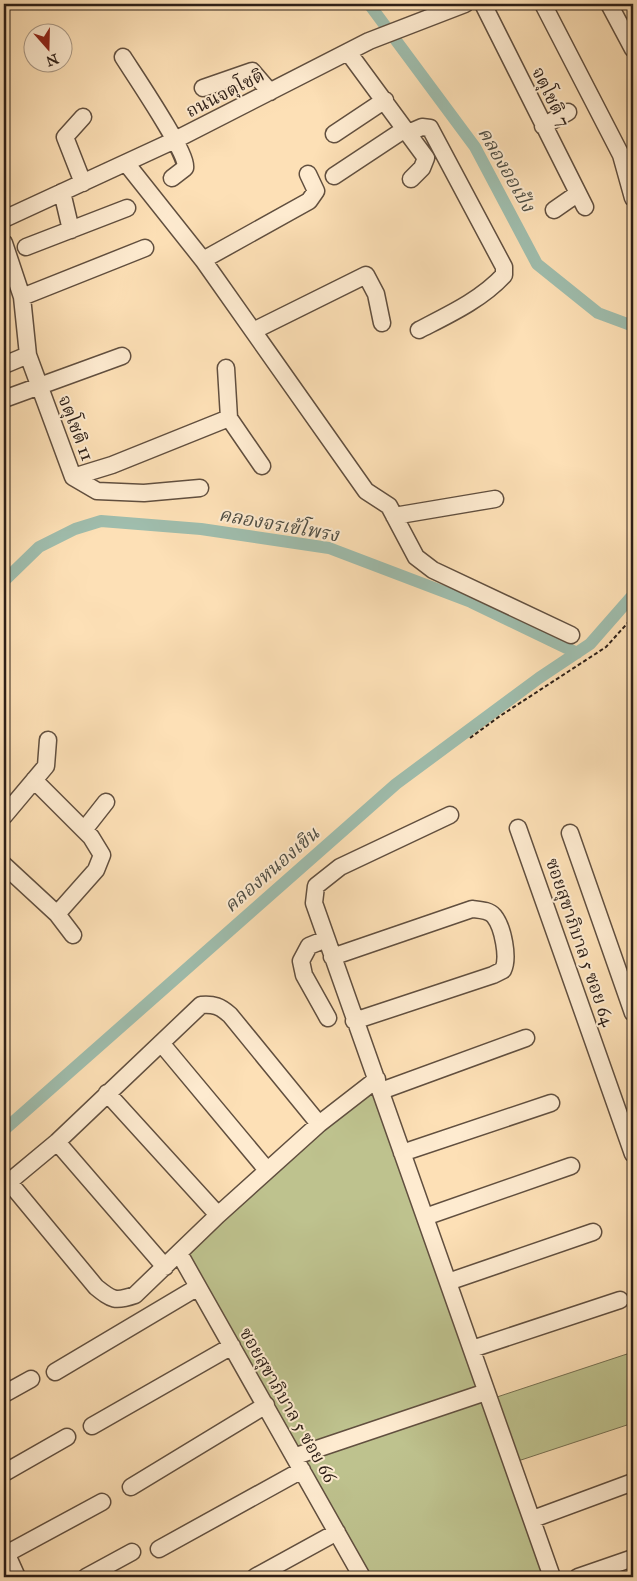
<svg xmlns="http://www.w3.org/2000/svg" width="637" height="1581" font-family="'IM FELL Great Primer','Noto Serif Thai',serif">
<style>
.green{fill:#bec28e;stroke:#767052}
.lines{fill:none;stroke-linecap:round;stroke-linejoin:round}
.canal{stroke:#9fbdad;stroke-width:12}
.minor-casing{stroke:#614f3f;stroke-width:19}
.path{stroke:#2d1f17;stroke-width:2;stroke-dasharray:4 2.5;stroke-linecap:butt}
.minor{stroke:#feebd0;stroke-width:16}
.labels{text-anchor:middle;stroke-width:4;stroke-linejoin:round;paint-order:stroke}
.street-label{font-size:18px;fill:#2d1f17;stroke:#feebd0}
.water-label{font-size:19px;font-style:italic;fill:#4f4e44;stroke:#feebd0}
</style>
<rect width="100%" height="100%" fill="#fde0b6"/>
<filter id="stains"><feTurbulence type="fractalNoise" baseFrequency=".004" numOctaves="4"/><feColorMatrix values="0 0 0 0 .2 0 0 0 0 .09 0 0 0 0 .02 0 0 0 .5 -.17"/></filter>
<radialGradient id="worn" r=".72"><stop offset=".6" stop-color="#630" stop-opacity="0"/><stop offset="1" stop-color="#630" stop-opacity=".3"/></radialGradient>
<path class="green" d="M382,1071L486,1390L553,1577H364L182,1252Z
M633,1352V1423L518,1461L497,1397Z"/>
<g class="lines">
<path class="canal" d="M369,4L475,147L537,264L598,313L633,326
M4,581L39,547L75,529L101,521L201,529L329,548L471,602L577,653
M4,1130L396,784L539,678L590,644L633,595"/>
<defs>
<path id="minor" d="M483,4L585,207
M543,4L621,155L633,198
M609,4L633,49
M348,52L426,158L422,168L411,179
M123,57C133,73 189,155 185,168L172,178
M203,88L252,71L270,92
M543,126L568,112
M408,133L422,127L430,128L504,267V275C481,300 448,315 419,330
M334,134L385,100
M126,163L203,260L366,491L389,506L416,557L433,570L571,635
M334,176L405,129
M83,183L65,137L83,117
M62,192L71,230
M554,210L577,194
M4,219L175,140L369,41L465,4
M4,243L22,297L28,355L73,477L112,465L229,418L226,368
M26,247L127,208
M203,260L309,201L316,191L308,174
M22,297L145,248
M253,331L366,275L376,294L382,323
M4,365L28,355
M4,399L122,356
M229,418L262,466
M73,477L97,491L144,493L200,488
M394,516L495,499
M34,780L91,837L102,855L96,870L57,914
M450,815L340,867L316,886L314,903L552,1577
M4,816L46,766L48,740
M518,828L633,1154
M84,830L106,802
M570,833L633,1013
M4,865L57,914L73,935
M326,939L309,946L301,961L304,975L328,1018
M332,957L472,909C480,910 489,910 494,916C503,927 509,958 503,970L493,975L354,1021
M161,1043L267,1170
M381,1091L526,1038
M107,1093L218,1215
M57,1142L165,1267
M402,1153L551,1103
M9,1182L96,1287C112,1300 115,1302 135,1295L218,1215L319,1124L377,1079
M4,1186L57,1142L201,1005C214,1004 220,1006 230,1015L319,1124
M425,1217L571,1166
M179,1253L362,1577
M448,1282L593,1232
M472,1349L620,1300
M55,1372L198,1287
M4,1394L31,1379
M92,1426L232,1346
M296,1456L486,1392
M4,1473L67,1437
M131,1487L266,1405
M533,1519L633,1482
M4,1548L17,1577
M159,1549L302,1470
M6,1554L102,1502
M86,1577L132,1552
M255,1577L337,1532
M578,1577L633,1558"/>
</defs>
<use href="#minor" class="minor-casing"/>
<path class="path" d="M470,738L500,716L606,647L633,617"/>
<use href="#minor" class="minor"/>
</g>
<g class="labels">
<g class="street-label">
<text transform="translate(225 93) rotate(-27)" y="6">ถนนจตุโชติ</text>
<text transform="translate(551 97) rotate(64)" y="6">จตุโชติ 7</text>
<text transform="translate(76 428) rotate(69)" y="6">จตุโชติ 11</text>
<text transform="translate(580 942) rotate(71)" y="6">ซอยสุขาภิบาล 5 ซอย 64</text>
<text transform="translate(288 1405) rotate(60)" y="6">ซอยสุขาภิบาล 5 ซอย 66</text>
</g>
<g class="water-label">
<text transform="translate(507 169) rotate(60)" y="7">คลองออเป้ง</text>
<text transform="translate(279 524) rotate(10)" y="7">คลองจรเข้โพรง</text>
<text transform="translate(271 869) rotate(-41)" y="7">คลองหนองเขิน</text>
</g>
</g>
<rect width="637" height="1581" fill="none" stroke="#fde0b6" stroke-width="20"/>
<rect x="5" y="5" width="627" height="1571" fill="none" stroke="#2d1f17" stroke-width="2.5"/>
<rect x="10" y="10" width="617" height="1561" fill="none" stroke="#2d1f17"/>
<g transform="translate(48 48) rotate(160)"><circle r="24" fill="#feebd0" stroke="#aa9986"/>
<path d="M0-4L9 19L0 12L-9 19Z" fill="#8f2418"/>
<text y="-8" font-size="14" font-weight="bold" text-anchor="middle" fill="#2d1f17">N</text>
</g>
<rect width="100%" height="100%" filter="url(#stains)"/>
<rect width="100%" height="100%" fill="url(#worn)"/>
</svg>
